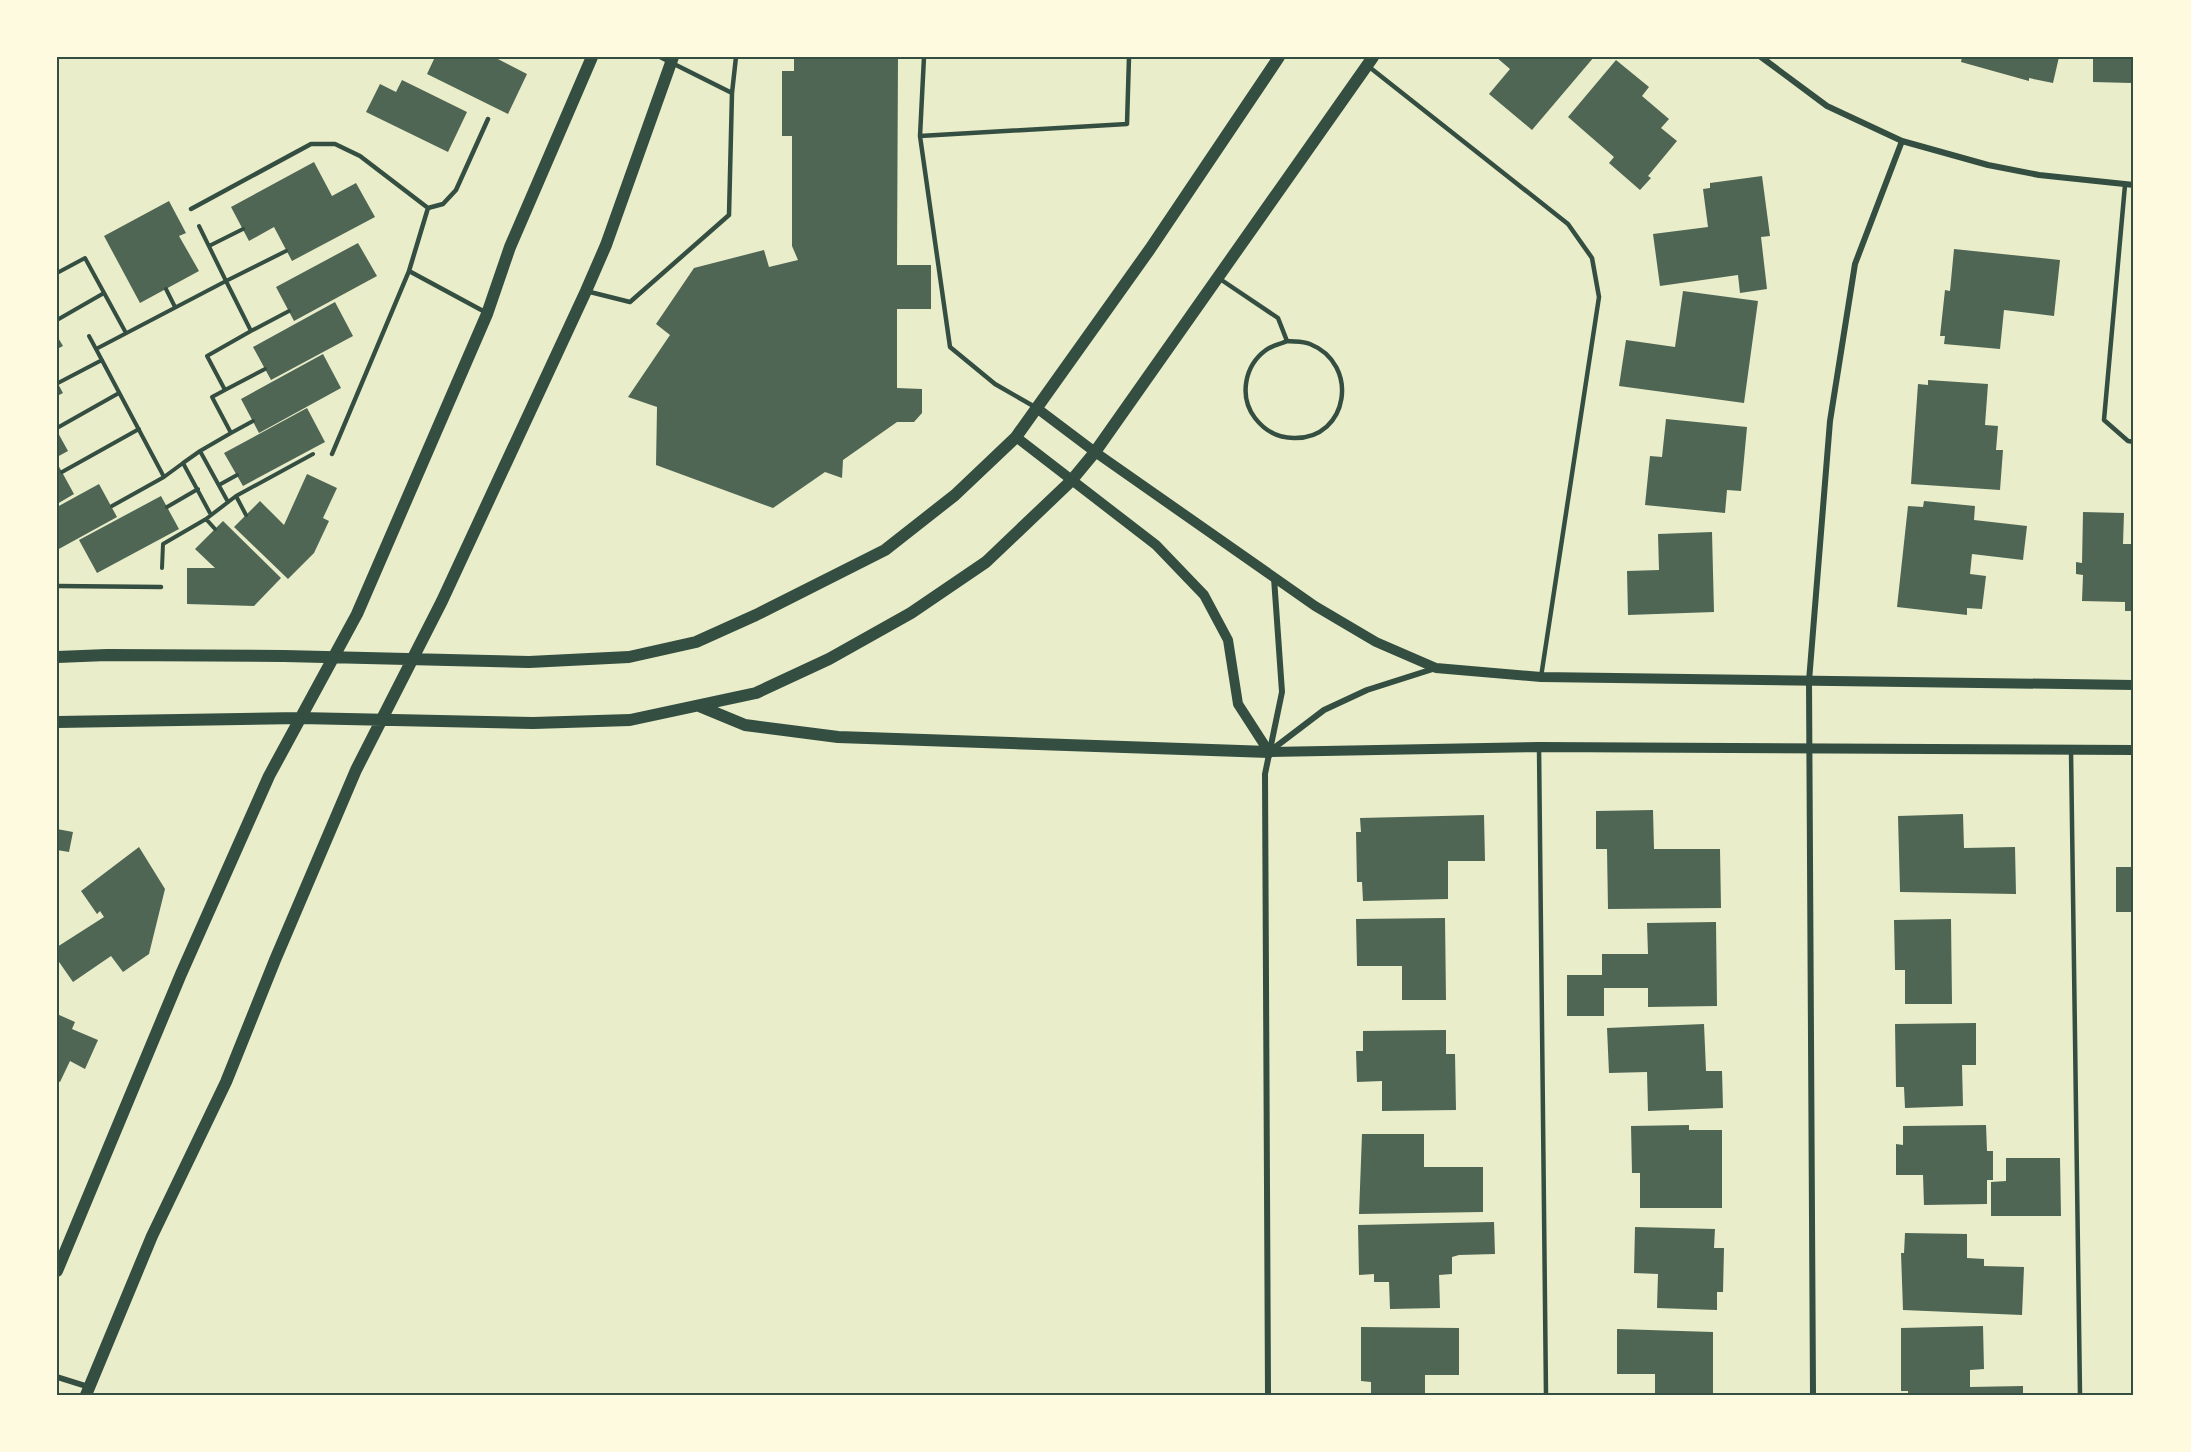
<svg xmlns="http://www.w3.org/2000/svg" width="2191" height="1452" font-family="Rubik,sans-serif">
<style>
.building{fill:#4f6655}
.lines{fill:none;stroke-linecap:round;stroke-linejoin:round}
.path{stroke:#344e41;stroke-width:4}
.service{stroke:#344e41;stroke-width:4.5}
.minor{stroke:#344e41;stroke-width:6}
.tertiary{stroke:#344e41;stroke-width:10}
.secondary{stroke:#344e41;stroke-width:12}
.neatline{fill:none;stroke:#344e41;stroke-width:2}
</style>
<rect width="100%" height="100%" fill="#e9edc9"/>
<path class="building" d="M435,57H494L527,74L508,114L427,74Z
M794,57H898L897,265H931V309H897V388L922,389V413L914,422H897L843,460L842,478L825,472L773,508L656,465L657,407L628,397L670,335L656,324L694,268L764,250L769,267L798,260L792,246V136H782V71H794Z
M1496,57H1594L1532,130L1489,94L1510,69Z
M1962,57H2059L2053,83L2029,78V81L1961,62Z
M2093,57H2134V91H2131V83L2093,82Z
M1616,60L1649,87L1642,96L1669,119L1661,128L1677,141L1648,176L1651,178L1640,190L1609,163L1614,157L1568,117Z
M402,80L467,112L448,152L366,112L380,84L396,92Z
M314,162L332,196L356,183L375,217L292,261L274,227L249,241L231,207Z
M1762,176L1770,236L1761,237L1767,289L1740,293L1738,275L1660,286L1653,234L1708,227L1703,189L1710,188V183Z
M169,201L186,233L179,236L199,271L140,303L104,236Z
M358,243L377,276L294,321L276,287Z
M1954,249L2060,260L2054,316L2004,310L2000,349L1944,344L1945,336H1940L1945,290L1950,291Z
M1683,291L1758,301L1744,403L1619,386L1626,340L1675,347Z
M335,302L353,336L271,380L253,347Z
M57,336L63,346L57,349Z
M323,354L341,388L259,433L241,399Z
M1928,380L1988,384L1985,425L1998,426L1996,450H2003L2000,490L1911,484L1918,384L1928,385Z
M57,382L63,393L57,396Z
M307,408L325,442L243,486L224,453Z
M1666,419L1747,427L1741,491L1727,490L1725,513L1645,505L1650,456L1662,457Z
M57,431L68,451L57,457Z
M57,463L74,494L57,504Z
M307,474L337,488L323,518L329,521L314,553L288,579L234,527L260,501L284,525Z
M99,484L117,517L57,550V507Z
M161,496L179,529L97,573L79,540Z
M1924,501L1975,506L1974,520L2027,526L2023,560L1972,554L1970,574L1986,576L1982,609L1967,608V615L1897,607L1908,506L1923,507Z
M2083,512L2124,513L2123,544H2134V611H2125V602L2082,601L2083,575L2076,574V562L2082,563Z
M223,521L281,578L254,606L187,604V568H215L195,549Z
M1712,532L1714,612L1628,615L1627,571L1659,570L1658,534Z
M1653,810L1654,849H1720L1721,908L1608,909L1607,849H1596V811Z
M1963,814L1964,848L2015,847L2016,894L1900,892L1898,816Z
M1484,815L1485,861H1448V899L1363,901L1362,882H1357L1356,832H1361L1360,818Z
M57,829L73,832L69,852L57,850Z
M139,847L165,889L149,954L123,972L111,956L73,982L57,959V947L104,917L100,911L97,914L81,891Z
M2116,867H2134V912H2116Z
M1445,918L1446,1000H1402V966H1357L1356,919Z
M1951,919L1952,1004H1905V970H1895L1894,920Z
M1716,922L1717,1006L1648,1007V988H1604V1016H1567V975H1602V954H1648L1647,923Z
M57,1014L75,1022L72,1029L98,1040L85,1069L70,1061L60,1082L57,1081Z
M1976,1023V1065H1962L1963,1106L1905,1108L1904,1087H1896L1895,1024Z
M1704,1024L1706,1071H1722L1723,1108L1648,1111L1647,1072L1609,1073L1607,1028Z
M1446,1030V1054H1455L1456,1110L1382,1111V1081L1357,1082L1356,1051H1363V1031Z
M1689,1125V1130H1722V1208H1640V1173H1632L1631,1126Z
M1986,1125L1987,1151H1993V1180H1987V1204L1924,1205L1923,1175H1896V1144L1903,1145V1126Z
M1362,1134H1424V1167H1483V1212L1359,1214Z
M2006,1158H2060L2061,1216H1991V1182L2006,1181Z
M1494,1222L1495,1254L1459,1255L1452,1257V1274L1439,1275L1440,1308L1390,1309L1389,1282H1374V1274L1359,1275L1358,1225Z
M1635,1227L1715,1229L1714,1248H1724L1723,1292H1717V1310L1657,1308L1658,1274L1634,1273Z
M1905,1233L1967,1234V1258L1984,1259V1266L2024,1267L2022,1315L1903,1310L1901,1253H1904Z
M1983,1326L1984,1369L1970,1370V1387L2023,1386V1395H1908V1391H1901V1328Z
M1361,1327L1459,1328V1375H1425V1395H1371V1382L1361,1381Z
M1617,1329L1713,1332V1395H1655V1374H1617Z"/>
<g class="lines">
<path class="path" d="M199,226L226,281L286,251
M209,246L243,229
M57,273L85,258L126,333
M166,289L175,307
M57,320L104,293
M251,331L289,311
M89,336L96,349
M58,383L102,360
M225,390L265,369
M57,428L119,393
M231,433L253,421
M183,463L164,477L96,349L226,281L251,331L207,356L225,390L212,397L231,433L200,451
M62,472L139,429
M219,485L237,475
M236,496L246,515
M112,506L164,477
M167,507L198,489
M211,515L183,463L200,451L228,502
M206,519L215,529
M162,568L163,544L206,519L236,496L313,454"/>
<path class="service" d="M660,57L732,93
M924,57L920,136L950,347L995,384L1035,407
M1368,66L1568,224L1592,258L1599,297L1541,677
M920,136L1127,124L1129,57
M2125,185L2104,420L2128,441L2134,442
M428,208L443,204L456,190L488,119
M191,209L311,144H335L360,156L428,208L409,271
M1220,279L1278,318L1287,341C1294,342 1303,341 1310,344C1360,364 1349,439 1294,438C1278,438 1265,431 1255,418C1239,397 1244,366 1266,350C1271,346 1281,344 1287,341
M586,291L630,302L729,215L732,93L736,57
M332,454L409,271L485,312
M57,586L161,587
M1539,747L1546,1395
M2071,750L2080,1395"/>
<path class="minor" d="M1761,57L1827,106L1902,141L1988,165L2039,175L2134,185
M1270,751L1324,710L1367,690L1436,668
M57,1377L89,1387
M1268,1395L1265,774L1282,692L1274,578
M1813,1395L1809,681L1830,421L1855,264L1902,141"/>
<path class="tertiary" d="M1038,409L1095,452L1315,606L1376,642L1436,668L1541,677L2134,685
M1016,437L1156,545L1204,595L1228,640L1238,704L1269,752L1539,747L2134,750"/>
<path class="secondary" d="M57,657L107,655L284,656L529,662L629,657L696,642L756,615L885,550L955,495L1016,437L1150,249L1279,57
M699,706L745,725L838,737L1269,752
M57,722L300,718L533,723L630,720L756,693L829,659L911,613L986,562L1071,481L1095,452L1373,57
M57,1271L181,974L269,776L357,614L487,314L510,247L592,57
M86,1395L152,1236L226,1082L275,960L356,770L442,601L586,291L606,245L673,57"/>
</g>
<rect width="2191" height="1452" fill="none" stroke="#fefae0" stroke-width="117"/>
<rect x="58" y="58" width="2074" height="1336" class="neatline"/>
</svg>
